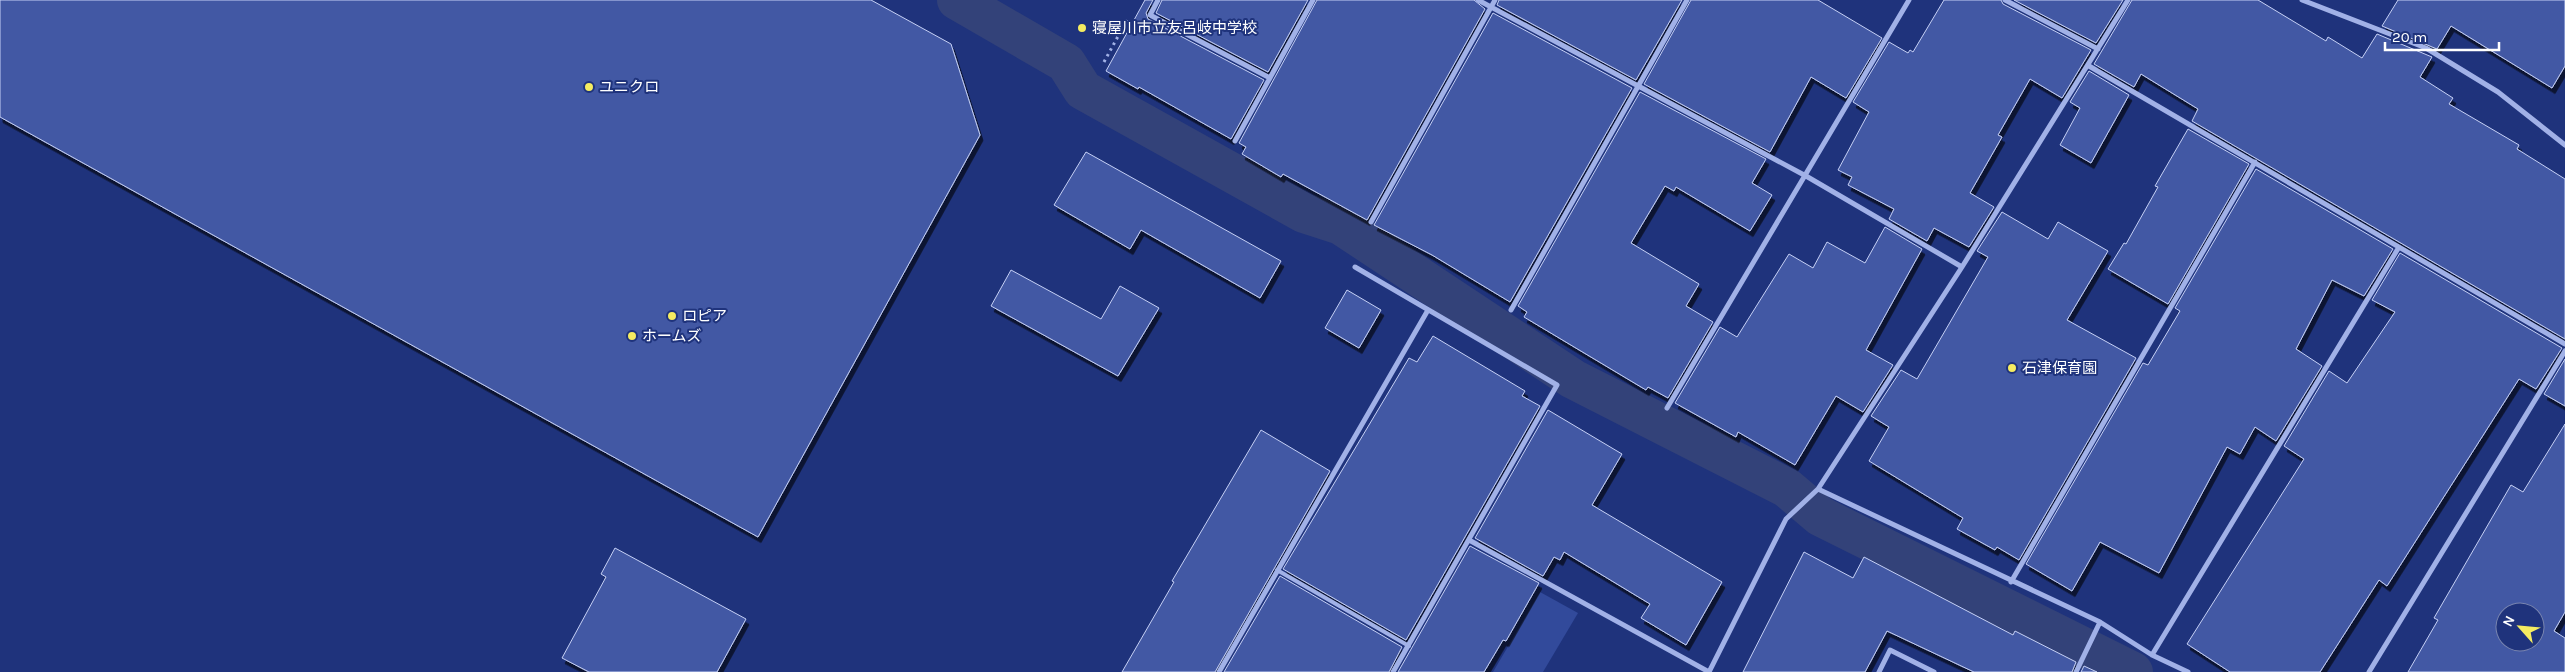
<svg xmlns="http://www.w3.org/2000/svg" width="2565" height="672" font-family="Karla,'Noto Sans JP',sans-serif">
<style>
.green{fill:#324a9b}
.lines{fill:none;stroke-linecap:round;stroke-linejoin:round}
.canal{stroke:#334279;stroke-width:40}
.building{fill:#4358a4;stroke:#c5d0f5;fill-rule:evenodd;filter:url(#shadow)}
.path{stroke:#a1b1e7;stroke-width:3;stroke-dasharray:2.5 4;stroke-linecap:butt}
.lane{stroke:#a1b1e7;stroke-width:4}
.street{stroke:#a1b1e7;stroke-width:5}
.poi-dot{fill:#f5ec61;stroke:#1f337c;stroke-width:2}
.labels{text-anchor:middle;stroke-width:4;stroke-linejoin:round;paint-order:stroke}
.poi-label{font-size:15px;fill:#fff;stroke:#1f337c;text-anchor:start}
</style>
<defs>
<filter id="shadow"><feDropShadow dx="3" dy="5.5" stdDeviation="0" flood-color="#0009"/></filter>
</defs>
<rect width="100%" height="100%" fill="#1f337c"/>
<path class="green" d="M1540,592L1578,613L1543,672H1493Z"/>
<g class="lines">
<path class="canal" d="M957,0L1066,63L1083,90L1304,213L1341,225L1573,379L1787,488L1820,516L2133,672"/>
</g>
<path class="building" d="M0,0H871L951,44L980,135L758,537L0,117Z
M1145,0H1153L1146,13L1148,19L1264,80L1231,139L1139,87L1138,89L1106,71Z
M1162,0H1308L1268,72L1156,13Z
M1317,0H1474L1485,9L1367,220L1283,174L1281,177L1242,154L1246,147L1239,143Z
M1499,0H1682L1636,80L1497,5Z
M1691,0H1818L1882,38L1846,98L1811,77L1770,152L1644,84Z
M1944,0H2001L2003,4L2091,50L2062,98L2030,79L1998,135L2002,137L1970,193L1994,207L1969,247L1934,228L1927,241L1889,219L1894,209L1848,185L1852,177L1838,170L1869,112L1853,102L1889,42L1908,53L1910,50L1913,52Z
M2014,0H2123L2096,43Z
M2132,0H2258L2326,41L2328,37L2362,58L2377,34L2432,57L2420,77L2453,98L2449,104L2519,145L2517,149L2565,179V339L2192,121L2198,109L2141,74L2134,87L2094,64Z
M2398,0H2565V66L2552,88L2451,26L2437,49L2382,26Z
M1493,13L1632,88L1510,302L1432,255L1374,225Z
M2089,71L2129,95L2091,163L2060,145L2080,108L2070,102Z
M1640,92L1766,159L1752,183L1772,195L1750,231L1676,187L1674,191L1665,186L1631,243L1699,284L1686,306L1713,322L1668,398L1648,387L1646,390L1524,317L1527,312L1518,306Z
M2188,129L2249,164L2168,304L2108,269L2124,243L2126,244L2158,187L2155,186Z
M1086,152L1281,261L1260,298L1141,230L1130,249L1054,205Z
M2256,169L2393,249L2364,296L2332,280L2296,349L2322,366L2276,441L2255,427L2240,454L2227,447L2159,573L2100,542L2072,591L2026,564L2143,363L2148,365L2180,311L2175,308Z
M2002,212L2048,239L2058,222L2108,251L2067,320L2136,358L2019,560L1997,547L1995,550L1957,529L1963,518L1869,461L1889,427L1871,416L1901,370L1917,379L1988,257L1977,251Z
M1885,227L1922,249L1866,350L1893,365L1863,412L1836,396L1795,465L1738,432L1736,437L1675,403L1720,327L1737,337L1789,254L1813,268L1827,242L1865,263Z
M2400,253L2562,348L2536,389L2519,379L2387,586L2379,580L2320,672H2230L2187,644L2304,459L2284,446L2329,371L2347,383L2395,312L2372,300Z
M1011,270L1101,319L1120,286L1159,308L1118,376L991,306Z
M1347,290L1381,310L1359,348L1325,328Z
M1433,336L1525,391L1522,396L1540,406L1406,640L1283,569L1409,358L1417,362Z
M2565,359V406L2544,394Z
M1548,410L1622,454L1592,505L1722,582L1686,645L1641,618L1650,604L1564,552L1560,560L1554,557L1543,576L1475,538Z
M2565,424V612L2554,631L2565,638V672H2408L2438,620L2434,618L2511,485L2523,492ZM2505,612H2535V642H2505Z
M1261,430L1330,471L1215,672H1122L1174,582L1172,581Z
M1470,546L1539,583L1506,641L1503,640L1484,672H1398Z
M615,548L746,619L717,672H589L562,658L606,577L601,574Z
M1804,552L1853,578L1864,557L2013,635L2015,631L2076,662L2072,672H1974L1887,631L1865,672H1743Z
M1280,576L1402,647L1389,672H1224Z
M2084,666L2097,672H2081Z"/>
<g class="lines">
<path class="path" d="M1104,62L1128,18"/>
<path class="lane" d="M1277,570L1409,646"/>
<path class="street" d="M1158,0L1150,15L1270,78
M1478,0L1806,176L1962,267
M2005,0L2098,49
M2302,0L2426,48L2498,92L2565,145
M2089,66L2565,344
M1235,141L1313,0
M1371,222L1495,0
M1355,267L1557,385L1393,672
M1511,310L1687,0
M1667,408L1909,0
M1818,489L2100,622L2152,655L2188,672
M1469,540L1709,672
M2011,582L2255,162
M2152,655L2399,247
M1219,672L1428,310
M1709,672L1786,519L1818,489L1962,267L2128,0
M1879,672L1890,650L1934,672
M2076,672L2100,622
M2369,672L2565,351"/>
</g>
<g class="poi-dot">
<circle cx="1082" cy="28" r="5"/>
<circle cx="589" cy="87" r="5"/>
<circle cx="672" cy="316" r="5"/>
<circle cx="632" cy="336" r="5"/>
<circle cx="2012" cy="368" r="5"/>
</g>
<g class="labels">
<g class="poi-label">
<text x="1092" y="33">寝屋川市立友呂岐中学校</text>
<text x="599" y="92">ユニクロ</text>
<text x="682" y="321">ロピア</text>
<text x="642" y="341">ホームズ</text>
<text x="2022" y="373">石津保育園</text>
</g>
</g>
<g transform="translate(2520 627) rotate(297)"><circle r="24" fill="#1f337c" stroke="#7985b0"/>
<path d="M0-4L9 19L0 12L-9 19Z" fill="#f5ec61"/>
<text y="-8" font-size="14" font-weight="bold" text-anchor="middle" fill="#ffffff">N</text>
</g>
<path d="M2385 42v8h114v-8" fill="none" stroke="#ffffff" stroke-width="2.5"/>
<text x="2392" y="42" font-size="15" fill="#ffffff" stroke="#1f337c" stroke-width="4" paint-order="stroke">20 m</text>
</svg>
